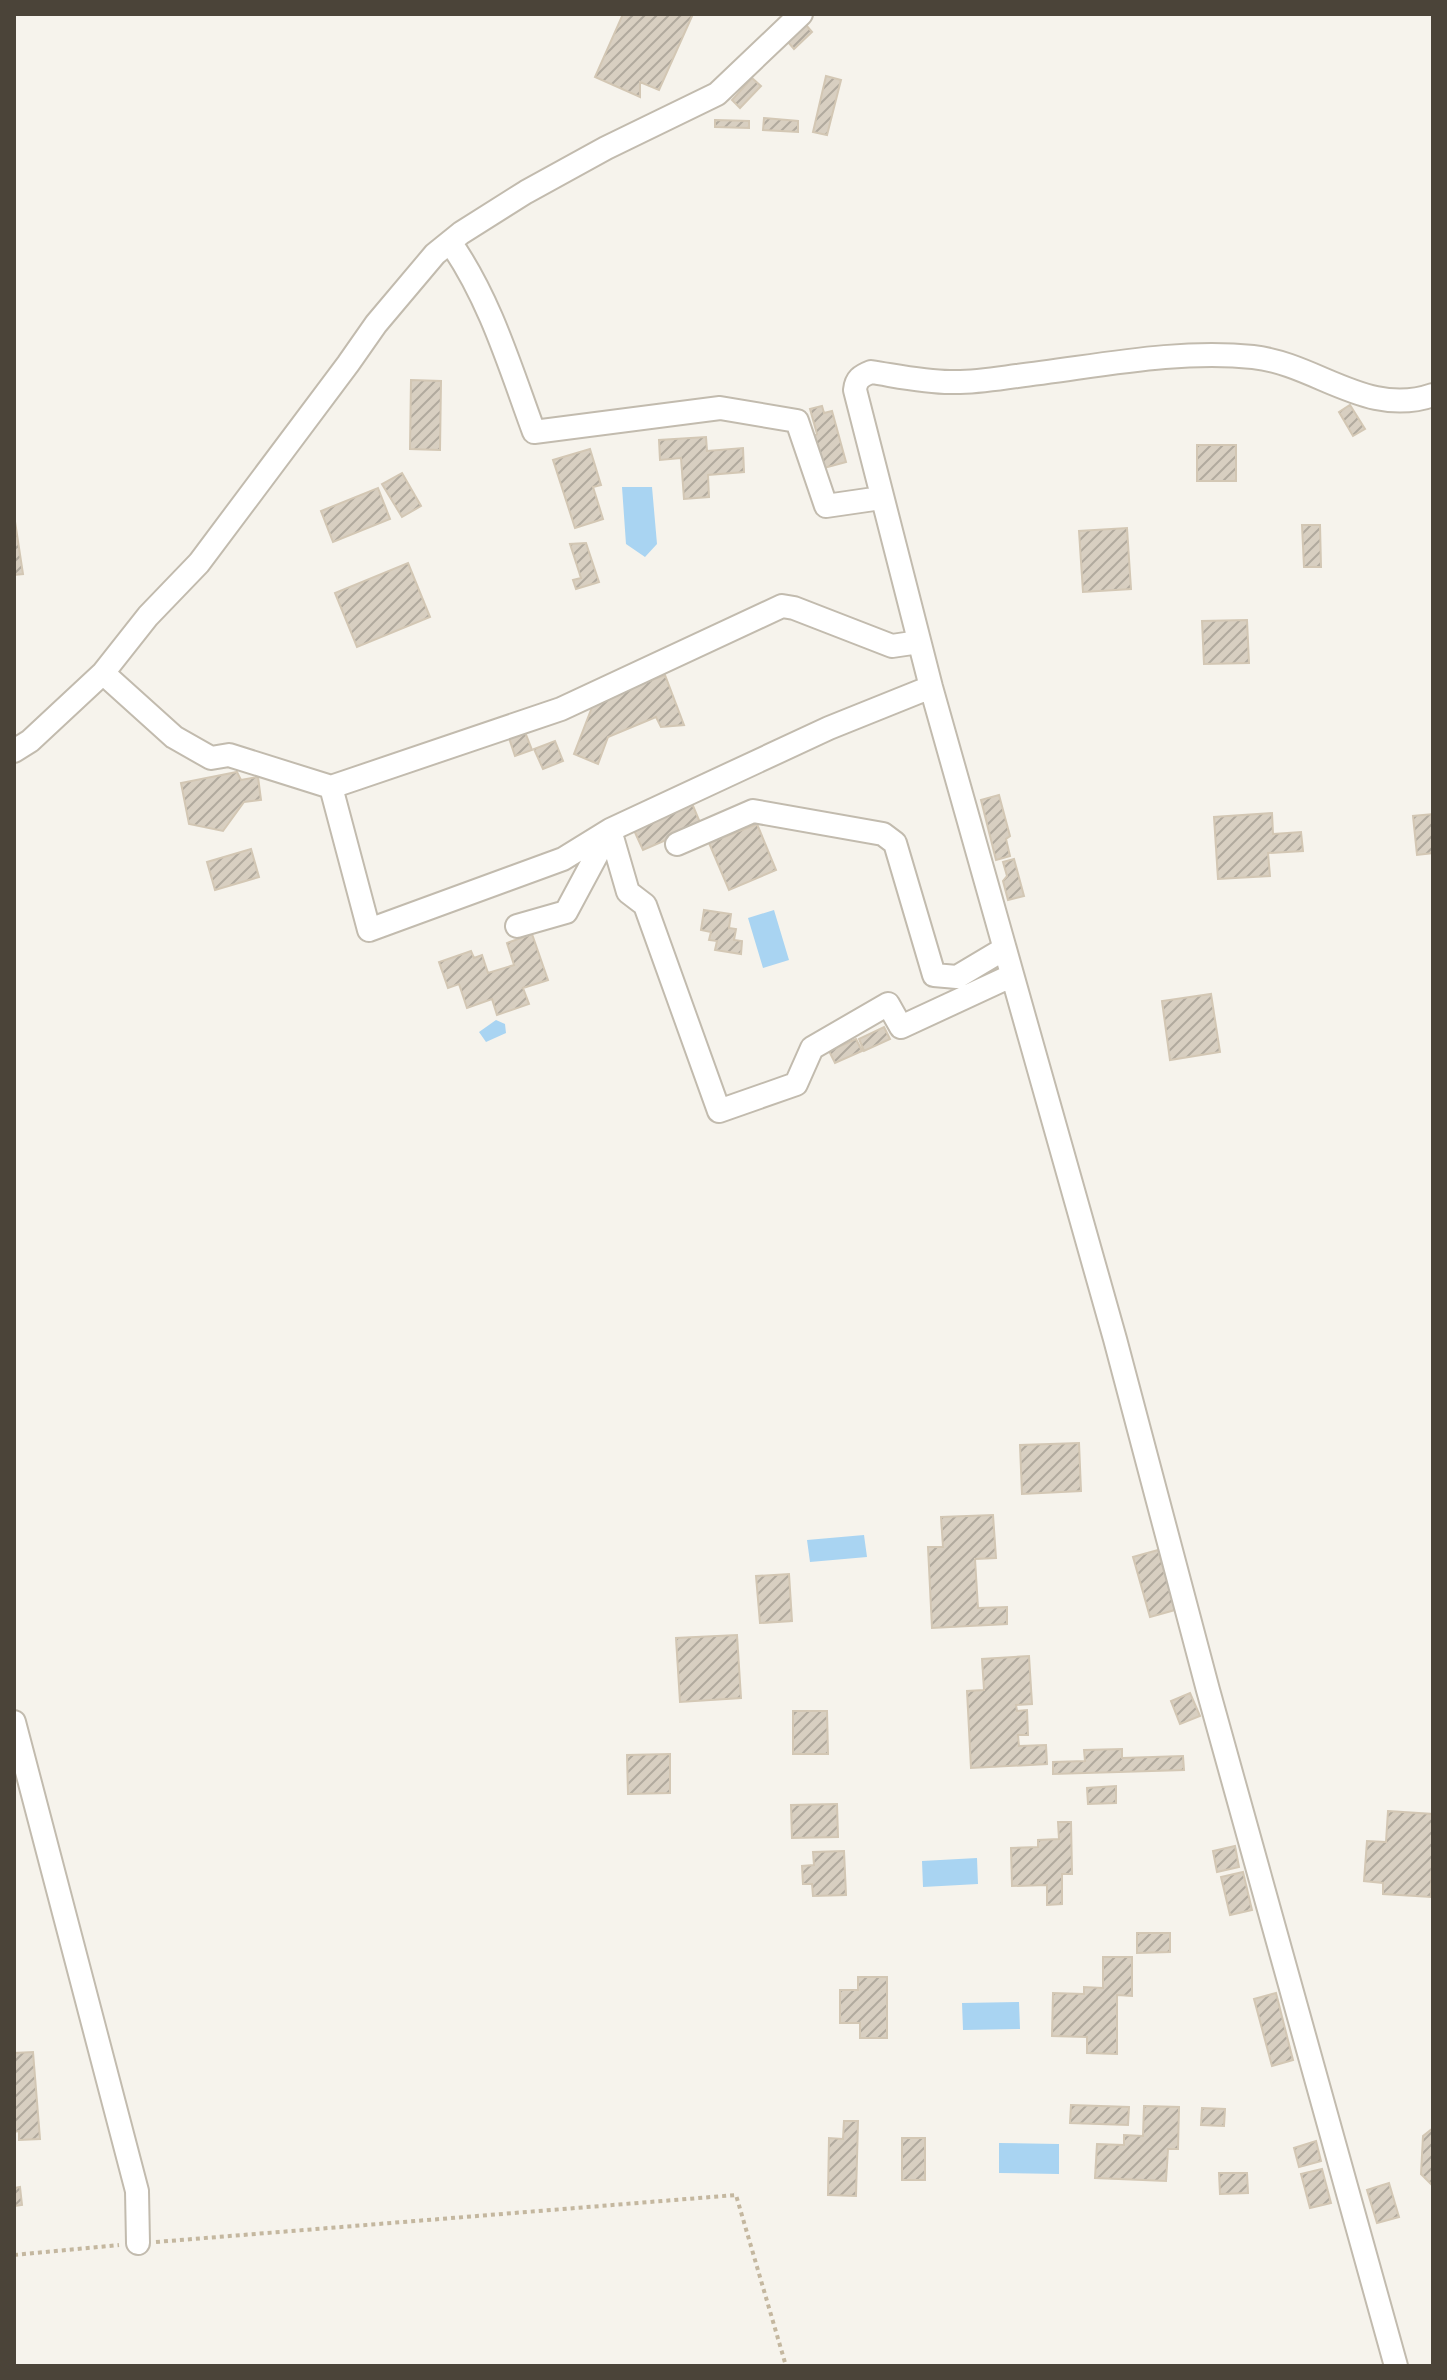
<svg xmlns="http://www.w3.org/2000/svg" width="1447" height="2380" font-family="'Open Sans',sans-serif">
<style>
.water{fill:#a9d4f2}
.building{fill:url(#building-hatch);stroke:#d3c7b4;stroke-width:2}
.lines{fill:none;stroke-linecap:round;stroke-linejoin:round}
.minor-casing{stroke:#c2bbae;stroke-width:26}
.path{stroke:#c4b79f;stroke-width:4;stroke-dasharray:4 4;stroke-linecap:butt}
.minor{stroke:#fff;stroke-width:22}
</style>
<defs>
<pattern id="building-hatch" width="6" height="6" patternUnits="userSpaceOnUse" patternTransform="scale(2)"><rect width="6" height="6" fill="#d8cfc1"/><path d="M-1 1l2-2M0 6l6-6M5 7l2-2" fill="none" stroke="#b1aa9e"/></pattern>
</defs>
<rect width="100%" height="100%" fill="#f6f3ec"/>
<path class="water" d="M622,487H652L657,544L645,557L626,544Z
M774,910L789,960L763,968L748,918Z
M496,1020L505,1024L506,1033L486,1042L479,1032Z
M864,1535L867,1557L810,1562L807,1540Z
M977,1858L978,1884L923,1887L922,1861Z
M1019,2002L1020,2029L963,2030L962,2003Z
M999,2143L1059,2144V2174L999,2173Z"/>
<path class="building" d="M623,14H693L659,90L640,82V97L595,77Z
M806,25L812,32L794,49L788,42Z
M826,76L841,80L827,135L813,132Z
M752,78L761,86L740,108L732,100Z
M764,118L798,121V132L763,130Z
M715,120L749,121V128L715,127Z
M411,380L441,381L440,450L410,449Z
M1350,405L1365,429L1353,436L1339,412Z
M822,406L824,413L832,411L846,462L820,469L811,439L817,434L810,409Z
M706,437L707,451L743,448L744,472L708,475L709,497L684,499L681,458L660,460L659,440Z
M1197,445H1236V481H1197Z
M590,449L601,485L593,487L603,519L575,528L553,460Z
M402,473L421,506L402,517L382,484Z
M378,488L390,519L333,542L321,511Z
M14,515L23,574L14,575Z
M1302,525H1320L1321,567H1304Z
M1127,528L1131,589L1083,592L1079,531Z
M586,543L599,582L576,589L573,580L581,578L570,544Z
M408,563L430,617L357,647L335,593Z
M1247,620L1249,663L1204,664L1202,621Z
M665,675L684,725L661,727L656,717L608,737L598,764L574,754L594,702Z
M525,732L532,750L515,756L509,738Z
M555,741L563,761L543,769L534,749Z
M237,772L241,780L258,777L261,800L244,802L223,831L189,824L181,783Z
M999,795L1010,836L1006,839L1010,856L996,860L981,800Z
M691,801L701,825L643,850L632,826Z
M1272,813L1273,834L1301,832L1303,851L1268,853L1270,876L1218,879L1214,817Z
M1433,814V853L1417,855L1413,816Z
M757,824L776,870L729,890L709,843Z
M251,849L259,877L215,890L207,862Z
M1014,859L1024,896L1008,900L1003,881L1007,876L1003,862Z
M704,910L731,914L729,928L736,929L734,940L742,941L741,954L715,950L717,941L709,940L711,932L701,930Z
M532,934L548,980L523,988L529,1004L497,1015L492,999L467,1008L459,984L448,988L439,962L471,951L474,958L482,955L488,973L514,965L507,943Z
M1211,994L1220,1052L1170,1060L1162,1001Z
M884,1027L890,1039L864,1051L859,1039Z
M856,1039L862,1051L835,1063L829,1051Z
M1079,1443L1081,1491L1022,1494L1020,1445Z
M993,1515L996,1558L975,1559L978,1608L1007,1607V1624L932,1628L928,1547H943L941,1517Z
M1158,1550L1175,1610L1150,1617L1133,1557Z
M789,1574L792,1621L760,1623L756,1576Z
M737,1635L741,1698L680,1702L676,1638Z
M1029,1656L1032,1704L1016,1705L1017,1711L1027,1710L1028,1735H1018L1019,1746L1046,1745L1047,1764L971,1768L967,1691L984,1690L982,1659Z
M1190,1693L1200,1716L1180,1724L1171,1701Z
M793,1711H827L828,1754H793Z
M1122,1749V1758L1183,1756L1184,1770L1053,1774V1762L1085,1761L1084,1750Z
M670,1754V1793L628,1794L627,1755Z
M1116,1786V1803L1088,1804L1087,1788Z
M837,1804L838,1837L792,1838L791,1805Z
M1388,1811L1433,1814L1431,1897L1383,1894V1883L1364,1881L1367,1841L1386,1842Z
M1058,1822H1071L1072,1874H1062V1904L1047,1905V1885L1012,1886L1011,1848L1038,1847V1840L1059,1839Z
M1235,1846L1239,1867L1217,1872L1213,1851Z
M844,1851L846,1895L813,1896L812,1884H803L802,1866L814,1865L813,1852Z
M1243,1872L1252,1910L1230,1915L1221,1877Z
M1137,1933H1170V1952L1137,1953Z
M1103,1957H1132V1996L1117,1995V2054L1087,2053V2037L1052,2036L1053,1993L1084,1994V1987L1103,1988Z
M858,1977H887V2038H860V2023H840V1990H858Z
M1276,1993L1293,2060L1272,2066L1254,1999Z
M33,2052L40,2139L19,2140V2131L14,2132V2053Z
M1071,2105L1129,2107L1128,2125L1070,2123Z
M1144,2106L1179,2107L1178,2149H1168L1166,2181L1095,2178L1097,2144L1124,2145V2135L1143,2136Z
M1202,2108L1225,2109L1224,2126L1201,2125Z
M844,2121H858L856,2196L828,2195L829,2138L843,2139Z
M1433,2128V2186L1421,2174L1423,2136Z
M902,2138H925V2180H902Z
M1316,2141L1321,2161L1299,2167L1294,2148Z
M1322,2169L1331,2203L1310,2208L1301,2174Z
M1219,2173H1247L1248,2193L1220,2194Z
M1389,2183L1399,2217L1377,2223L1367,2190Z
M20,2187L22,2205L14,2206V2188Z"/>
<g class="lines">
<defs>
<path id="minor" d="M450,242C490,299 510,367 534,432L720,408L797,421L826,506L881,498
M919,642L892,646L794,608L782,606L561,709L331,787L369,930L563,859L610,830L628,892L645,905L719,1111L796,1084L812,1048L888,1004L901,1027L1011,976
M103,673L174,737L211,758L229,755L331,787
M14,751L30,741L103,673L148,616L199,563L348,364L376,324L435,254L461,233L526,192L606,148L717,94L801,14
M677,844L753,811L883,834L895,843L934,975L957,977L1004,949
M517,926L566,912L610,830L829,728L931,687
M14,1722L137,2191L138,2243
M1396,2366L1208,1690L1115,1339L931,687L855,390C856,379 861,376 871,372C897,376 924,382 950,382C972,383 995,379 1017,376C1095,367 1174,349 1253,357C1317,364 1367,418 1433,395"/>
</defs>
<use href="#minor" class="minor-casing"/>
<path class="path" d="M156,2242L736,2195L786,2366
M14,2255L119,2245"/>
<use href="#minor" class="minor"/>
</g>
<rect width="1447" height="2380" fill="none" stroke="#4b4439" stroke-width="32"/>
</svg>
